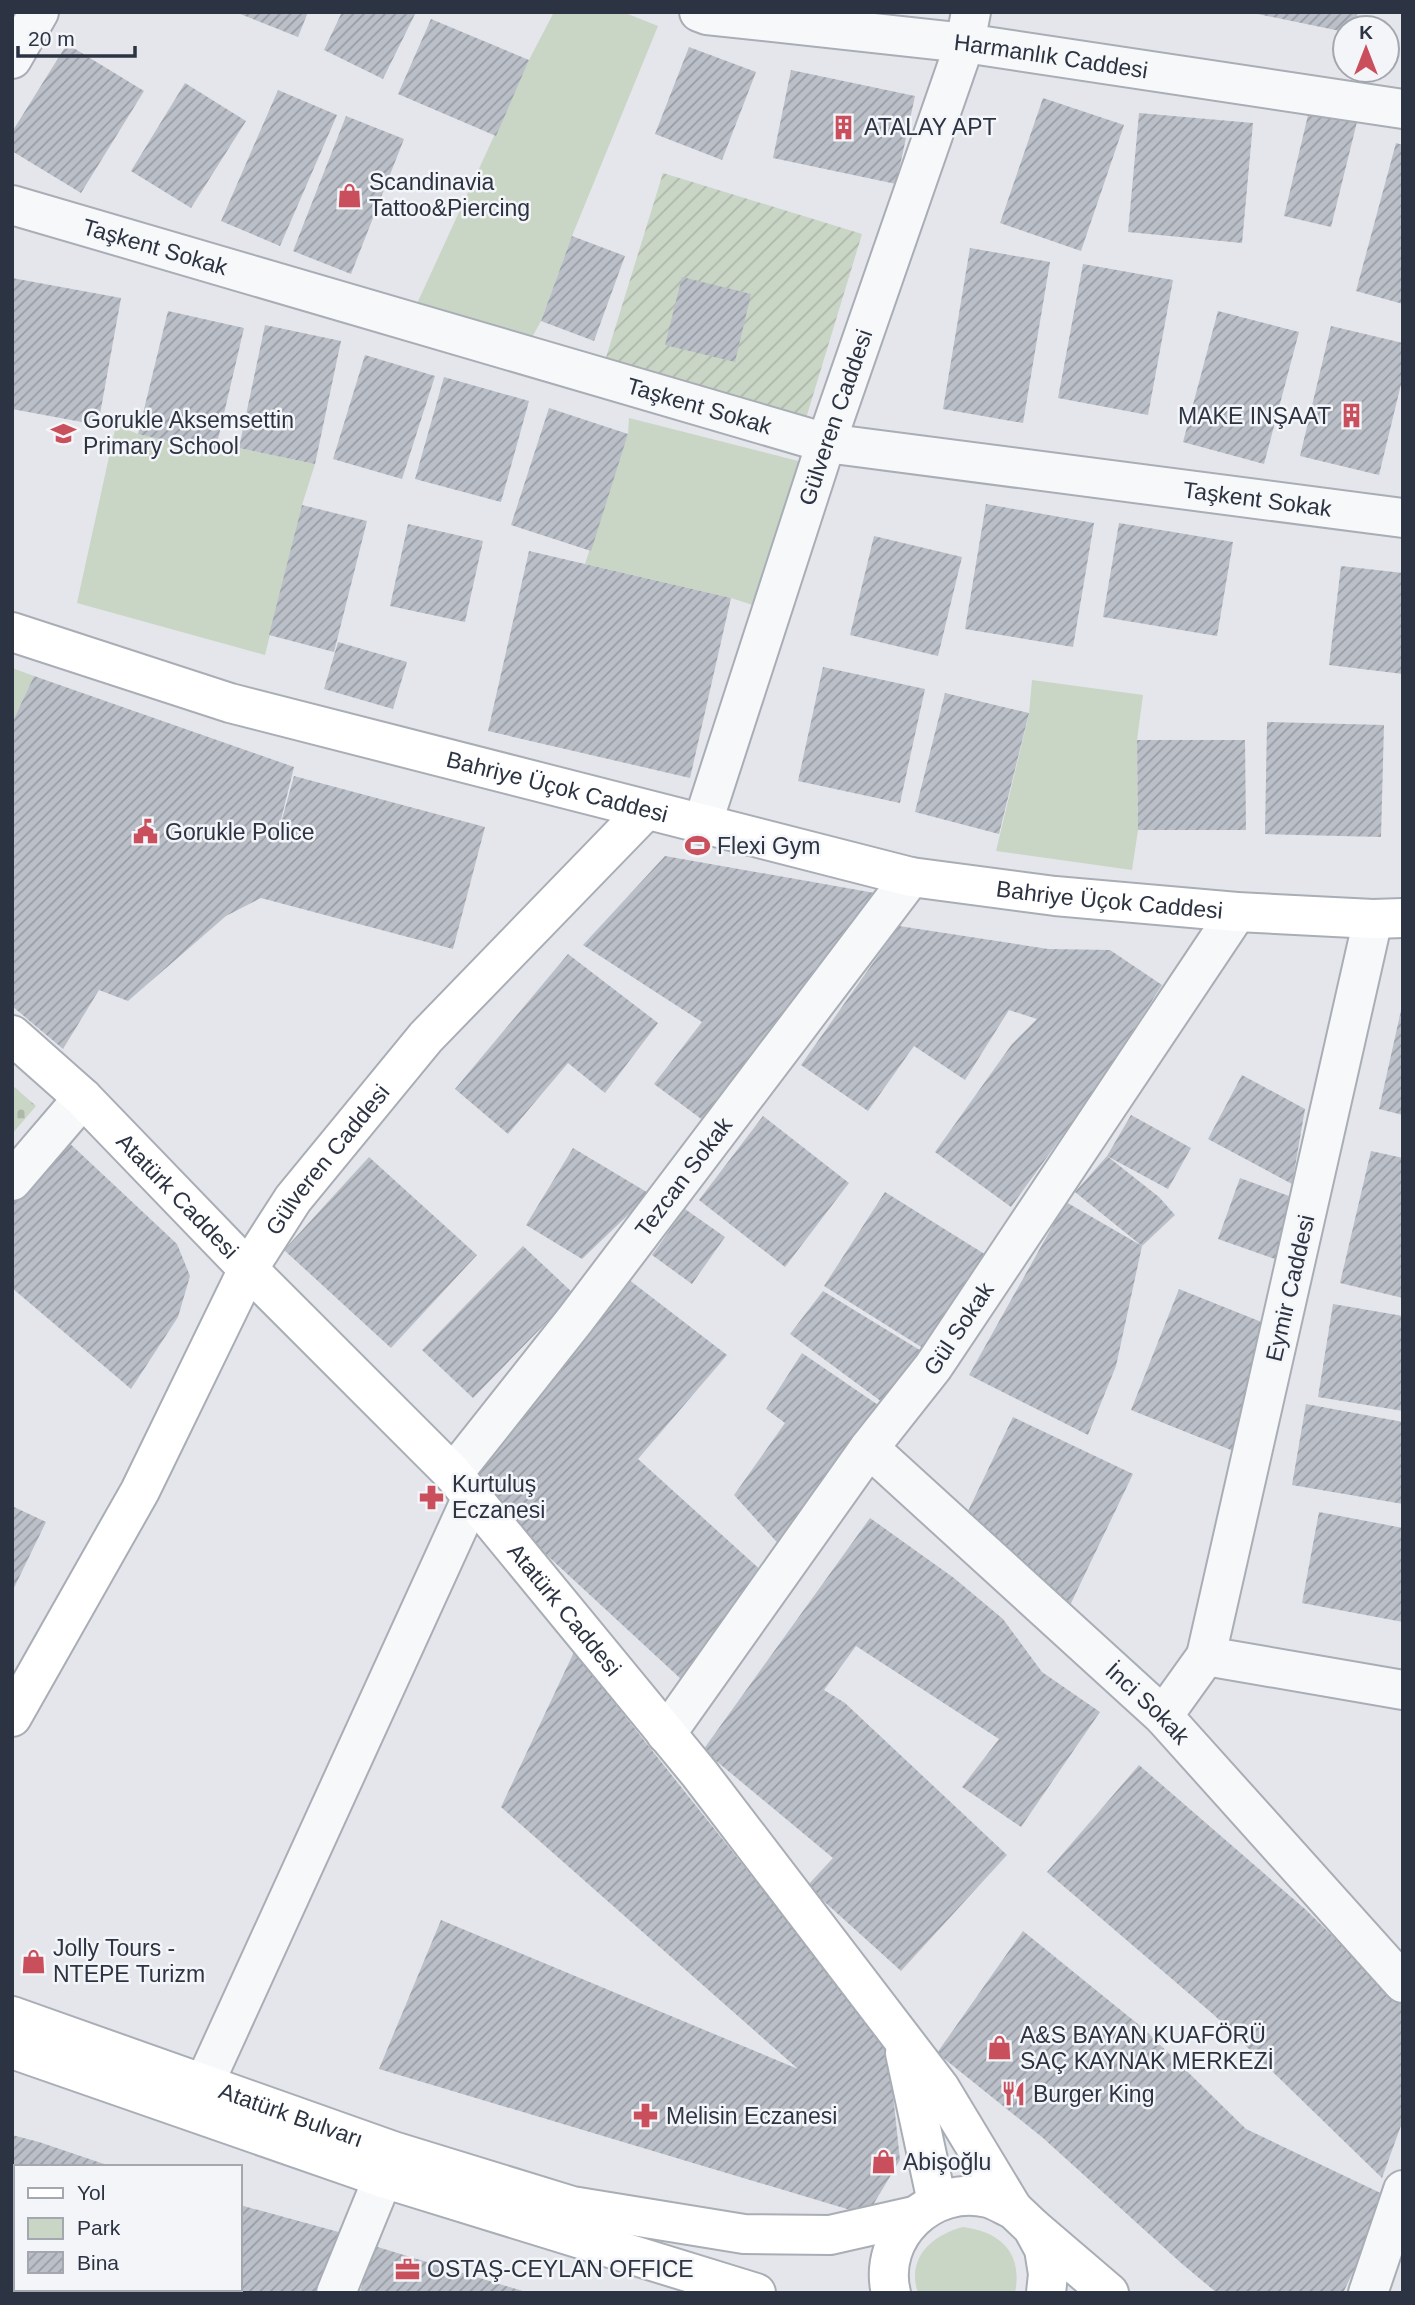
<svg xmlns="http://www.w3.org/2000/svg" width="1415" height="2305" font-family="Helvetica,sans-serif">
<style>
.green{fill:#c9d5c5}
.cemetery{fill:url(#cemetery-stones)}
.garden{fill:url(#garden-furrows)}
.building{fill:url(#building-hatch)}
.lines{fill:none;stroke-linecap:round;stroke-linejoin:round}
.street-casing{stroke:#a9adb5;stroke-width:42}
.secondary-casing{stroke:#a9adb5;stroke-width:42}
.street{stroke:#f7f8fa;stroke-width:38}
.secondary{stroke:#fff;stroke-width:38}
.labels{text-anchor:middle;stroke-width:5;stroke-linejoin:round;paint-order:stroke}
.street-label{font-size:23px;fill:#2c3343;stroke:#f4f5f8}
.poi-label{font-size:23px;fill:#2c3343;stroke:#f4f5f8;text-anchor:start}
</style>
<defs>
<pattern id="cemetery-stones" width="16" height="16" patternUnits="userSpaceOnUse" patternTransform="scale(1.75)"><rect width="16" height="16" fill="#c9d5c5"/><path d="M2 7V4a2 2 0 0 1 4 0v3zM10 15v-3a2 2 0 0 1 4 0v3z" fill="#adb7aa"/></pattern>
<pattern id="garden-furrows" width="10" height="10" patternUnits="userSpaceOnUse" patternTransform="scale(1.75)"><rect width="10" height="10" fill="#c9d5c5"/><path d="M-1 1l2-2M0 10L10 0M9 11l2-2" fill="none" stroke="#adb7aa"/></pattern>
<pattern id="building-hatch" width="6" height="6" patternUnits="userSpaceOnUse" patternTransform="scale(1.75)"><rect width="6" height="6" fill="#bbbfc8"/><path d="M-1 1l2-2M0 6l6-6M5 7l2-2" fill="none" stroke="#989ca4"/></pattern>
</defs>
<rect width="100%" height="100%" fill="#e4e6eb"/>
<path class="green" d="M554,12H623L658,26L572,236L541,321L530,341L415,308L529,60Z
M629,418L802,462L756,606L731,598L585,564L628,434Z
M116,425L138,434L214,452L239,448L315,464L302,505L265,655L77,603Z
M12,668L34,676L12,723Z
M1032,680L1143,695L1137,740L1138,830L1132,870L996,851L1029,714Z
M963,2227C1001,2232 1023,2253 1015,2293H918C906,2258 932,2235 963,2227Z"/>
<path class="cemetery" d="M12,1085L36,1106L12,1134Z"/>
<path class="garden" d="M663,173L862,234L804,425L604,364Z"/>
<path class="building" d="M235,12H308L298,37Z
M342,12H416L383,79L324,50Z
M1248,12H1358L1355,28H1345V32Z
M431,19L529,60L496,136L398,94Z
M67,44L144,91L81,193L12,151V132Z
M689,47L756,72L722,160L655,134Z
M791,70L915,96L896,184L773,158Z
M185,83L246,121L191,208L131,171Z
M278,90L337,115L280,246L221,221Z
M1043,98L1124,125L1081,251L1000,223Z
M1309,111L1357,122L1331,227L1284,216Z
M1139,113L1253,123L1242,243L1128,232Z
M346,116L404,139L351,274L293,251Z
M1396,143L1403,145V304L1356,291Z
M572,236L625,256L594,341L541,321Z
M970,248L1050,262L1023,423L943,409Z
M1083,264L1173,280L1148,415L1058,398Z
M682,277L751,294L735,362L665,345Z
M12,278L121,298L98,425L12,409Z
M168,311L244,328L215,452L138,434Z
M1218,311L1299,332L1264,464L1183,442Z
M265,325L341,341L315,464L239,448Z
M1331,326L1403,343V376L1379,475L1300,456Z
M365,355L435,376L402,479L333,459Z
M444,377L529,401L501,502L415,479Z
M549,408L628,434L591,551L511,525Z
M986,504L1094,523L1073,647L965,629Z
M302,505L367,521L334,652L269,635Z
M1119,523L1233,542L1217,636L1103,617Z
M408,524L483,541L465,622L390,606Z
M874,536L962,557L938,656L850,635Z
M529,551L731,598L690,778L488,731Z
M1341,566L1403,573V674L1329,665Z
M338,642L407,662L393,709L324,689Z
M823,667L925,689L900,803L798,781Z
M34,676L294,767L274,848L294,776L485,827L453,949L261,898L226,916L128,1001L99,990L63,1049L12,1006V723Z
M945,693L1029,713L999,834L915,812Z
M1267,722L1384,725L1381,837L1265,834Z
M1137,740H1245L1246,830H1138Z
M665,856L886,895L704,1121L654,1084L702,1022L583,945Z
M899,926L1048,949L1110,950L1162,985L1089,1099L1011,1207L935,1152L1012,1044L1037,1019L1009,1010L965,1080L914,1046L868,1111L801,1065Z
M568,954L658,1023L605,1093L568,1063L508,1134L455,1089Z
M1402,1006L1403,1007V1115L1379,1109Z
M1242,1075L1305,1109L1292,1184L1208,1139Z
M1131,1115L1191,1148L1168,1189L1107,1156L1159,1197L1175,1215L1142,1246L1075,1192L1107,1156Z
M763,1116L849,1183L785,1267L699,1200Z
M64,1138L177,1244L190,1276L178,1317L131,1389L12,1288V1202Z
M573,1148L650,1194L582,1259L526,1225Z
M1371,1151L1403,1158V1298L1340,1283Z
M369,1157L477,1255L391,1348L284,1250Z
M1240,1178L1297,1199L1275,1259L1218,1239Z
M885,1192L991,1258L926,1350L824,1286Z
M1066,1202L1142,1246L1116,1366L1088,1435L969,1375Z
M685,1209L725,1237L692,1284L652,1255Z
M523,1246L574,1294L473,1398L422,1350Z
M628,1279L727,1355L638,1459L774,1582L682,1680L459,1474Z
M1179,1289L1264,1323L1251,1458L1131,1410Z
M823,1291L923,1352L886,1405L790,1334Z
M1333,1304L1403,1316V1411L1318,1397Z
M802,1353L884,1409L784,1550L734,1495L785,1423L766,1409Z
M1306,1404L1403,1422V1504L1292,1485Z
M1013,1417L1133,1474L1061,1624L959,1530Z
M12,1506L46,1522L12,1592Z
M1319,1512L1403,1528V1622L1302,1603Z
M870,1518L954,1578L1003,1619L1042,1672L1100,1712L1021,1827L962,1787L999,1739L856,1646L824,1690L845,1703L1007,1855L901,1971L807,1886L833,1858L703,1750Z
M574,1652L888,2048L900,2160L867,2215L379,2069L441,1920L798,2069L501,1807Z
M1139,1765L1305,1909L1403,2005V2120L1382,2178L1214,2015L1047,1872Z
M1023,1931L1144,2029L1246,2129L1389,2197L1343,2293H1217L1181,2263L1043,2138L937,2053Z
M12,2135L39,2142L113,2167H16V2230L12,2229Z
M240,2205L346,2234L323,2293H226L217,2290L240,2289Z
M371,2245L526,2292V2293H360Z"/>
<g class="lines">
<defs>
<g id="street">
<path id="s1" d="M699,12L707,15L965,43L1403,109"/>
<path d="M12,59L39,12"/>
<path id="s2" d="M12,205L826,443L1403,518"/>
<path id="s3" d="M702,825L826,443L965,43L971,12"/>
<path d="M1373,919L1206,1656L1403,1690"/>
<path d="M12,1181L83,1098"/>
<path id="s4" d="M869,1448L1163,1716L1403,1983"/>
<path id="s5" d="M453,1474L575,1320L911,877"/>
<path d="M1163,1716L1206,1656"/>
<path id="s6" d="M666,1734L869,1448L933,1367L1237,912"/>
<path d="M204,2084L472,1497"/>
<path d="M336,2293L383,2178"/>
<path d="M1368,2293L1403,2190"/>
</g>
<g id="secondary">
<path id="s7" d="M12,632L230,703L911,877L1055,896L1237,912L1373,919L1403,918"/>
<path id="s8" d="M12,1035L83,1098L248,1269L453,1474L699,1773L940,2088L1013,2209L1032,2227L1044,2249L1048,2274L1046,2293"/>
<path id="s9" d="M12,1717L140,1491L248,1269L293,1199L426,1037L646,810"/>
<path id="s10" d="M12,2016L393,2151L572,2206L744,2234L830,2235L914,2216"/>
<path d="M12,2049L383,2178L756,2293"/>
<path d="M905,2053L937,2202"/>
<path d="M1033,2228L1109,2293"/>
<path d="M891,2293C877,2236 932,2184 988,2198C996,2200 1005,2206 1013,2209"/>
</g>
</defs>
<use href="#street" class="street-casing"/>
<use href="#secondary" class="secondary-casing"/>
<use href="#street" class="street"/>
<use href="#secondary" class="secondary"/>
</g>
<defs>
<symbol id="building-bare" viewBox="-9 -9 18 18"><path d="M-4-6H4V6H1V3H-1V6H-4ZM-2.5-4.3h1.7v1.8h-1.7ZM.8-4.3h1.7v1.8H.8ZM-2.5-1h1.7V.8h-1.7ZM.8-1h1.7V.8H.8Z" fill="#ca4f5c" stroke="#f4f5f8" stroke-width="2.5" paint-order="stroke"/></symbol>
<symbol id="shop-bare" viewBox="-9 -9 18 18"><path d="M-5-2.5h2.3a2.7 3.5 0 0 1 5.4 0H5L5.5 6h-11ZM-1.5-2.5h3a1.5 2.3 0 0 0-3 0Z" fill="#ca4f5c" stroke="#f4f5f8" stroke-width="2.5" paint-order="stroke"/></symbol>
<symbol id="school-bare" viewBox="-9 -9 18 18"><path d="M0-5L7-2L0 1L-7-2ZM-4 1L0 2.5L4 1V4Q0 6-4 4Z" fill="#ca4f5c" stroke="#f4f5f8" stroke-width="2.5" paint-order="stroke"/></symbol>
<symbol id="civic-bare" viewBox="-9 -9 18 18"><path d="M-.6-6.5H3V-4.5H.6V-3L4-1V1h2V6H-6V1h2V-1L-.6-3ZM-1.2 2.5V6h2.4V2.5Z" fill="#ca4f5c" stroke="#f4f5f8" stroke-width="2.5" paint-order="stroke"/></symbol>
<symbol id="stadium-bare" viewBox="-9 -9 18 18"><path d="M0-5a6.5 5 0 1 0 0 10a6.5 5 0 1 0 0-10ZM-3.5-1.8h7v3.6h-7Z" fill="#ca4f5c" stroke="#f4f5f8" stroke-width="2.5" paint-order="stroke"/></symbol>
<symbol id="pharmacy-bare" viewBox="-9 -9 18 18"><path d="M-2-6h4v4h4v4h-4v4h-4v-4h-4v-4h4Z" fill="#ca4f5c" stroke="#f4f5f8" stroke-width="2.5" paint-order="stroke"/></symbol>
<symbol id="restaurant-bare" viewBox="-9 -9 18 18"><path d="M-5-6h1v4h1v-4h1v4h1v-4h1v5L-1.5 .5V6h-2V.5L-5-1ZM5-6V6H3V1.5H1.5Q1.5-4 5-6Z" fill="#ca4f5c" stroke="#f4f5f8" stroke-width="2.5" paint-order="stroke"/></symbol>
<symbol id="office-bare" viewBox="-9 -9 18 18"><path d="M-6-3h4V-5.5h4V-3h4V5H-6ZM-1-4.5V-3h2v-1.5ZM-6 0V1H6V0Z" fill="#ca4f5c" stroke="#f4f5f8" stroke-width="2.5" paint-order="stroke"/></symbol>
</defs>
<g fill-rule="evenodd">
<use href="#building-bare" x="826" y="110" width="35" height="35"/>
<use href="#shop-bare" x="332" y="178" width="35" height="35"/>
<use href="#building-bare" x="1334" y="398" width="35" height="35"/>
<use href="#school-bare" x="46" y="416" width="35" height="35"/>
<use href="#civic-bare" x="128" y="814" width="35" height="35"/>
<use href="#stadium-bare" x="680" y="828" width="35" height="35"/>
<use href="#pharmacy-bare" x="414" y="1480" width="35" height="35"/>
<use href="#shop-bare" x="16" y="1944" width="35" height="35"/>
<use href="#shop-bare" x="982" y="2030" width="35" height="35"/>
<use href="#restaurant-bare" x="996" y="2076" width="35" height="35"/>
<use href="#pharmacy-bare" x="628" y="2098" width="35" height="35"/>
<use href="#shop-bare" x="866" y="2144" width="35" height="35"/>
<use href="#office-bare" x="390" y="2252" width="35" height="35"/>
</g>
<g class="labels">
<g class="street-label">
<text dy="8" stroke="none"><textPath href="#s1" startOffset="355">Harmanlık Caddesi</textPath></text>
<text dy="8" stroke="none"><textPath href="#s2" startOffset="149">Taşkent Sokak</textPath></text>
<text dy="8" stroke="none"><textPath href="#s2" startOffset="716">Taşkent Sokak</textPath></text>
<text dy="8" stroke="none"><textPath href="#s3" startOffset="429">Gülveren Caddesi</textPath></text>
<text dy="8" stroke="none"><textPath href="#s2" startOffset="1283">Taşkent Sokak</textPath></text>
<text dy="8" stroke="none"><textPath href="#s7" startOffset="567">Bahriye Üçok Caddesi</textPath></text>
<text dy="8" stroke="none"><textPath href="#s7" startOffset="1132">Bahriye Üçok Caddesi</textPath></text>
<text dy="8" stroke="none"><textPath href="#s9" startOffset="642">Gülveren Caddesi</textPath></text>
<text dy="8" stroke="none"><textPath href="#s5" startOffset="376">Tezcan Sokak</textPath></text>
<text dy="8" stroke="none"><textPath href="#s8" startOffset="231">Atatürk Caddesi</textPath></text>
<text transform="translate(1290 1288) rotate(-77)" y="8">Eymir Caddesi</text>
<text dy="8" stroke="none"><textPath href="#s6" startOffset="500">Gül Sokak</textPath></text>
<text dy="8" stroke="none"><textPath href="#s8" startOffset="798">Atatürk Caddesi</textPath></text>
<text dy="8" stroke="none"><textPath href="#s4" startOffset="378">İnci Sokak</textPath></text>
<text dy="8" stroke="none"><textPath href="#s10" startOffset="296">Atatürk Bulvarı</textPath></text>
</g>
<g class="poi-label">
<text x="864" y="135">ATALAY APT</text>
<text x="369" y="190">Scandinavia<tspan x="369" dy="26">Tattoo&amp;Piercing</tspan></text>
<text x="1331" y="424" text-anchor="end">MAKE INŞAAT</text>
<text x="83" y="428">Gorukle Aksemsettin<tspan x="83" dy="26">Primary School</tspan></text>
<text x="165" y="840">Gorukle Police</text>
<text x="717" y="854">Flexi Gym</text>
<text x="452" y="1492">Kurtuluş<tspan x="452" dy="26">Eczanesi</tspan></text>
<text x="53" y="1956">Jolly Tours -<tspan x="53" dy="26">NTEPE Turizm</tspan></text>
<text x="1020" y="2043">A&amp;S BAYAN KUAFÖRÜ<tspan x="1020" dy="26">SAÇ KAYNAK MERKEZİ</tspan></text>
<text x="1033" y="2102">Burger King</text>
<text x="666" y="2124">Melisin Eczanesi</text>
<text x="903" y="2170">Abişoğlu</text>
<text x="427" y="2277">OSTAŞ-CEYLAN OFFICE</text>
</g>
</g>
<rect width="1415" height="2305" fill="none" stroke="#2c3343" stroke-width="28"/>
<rect x="14" y="2165" width="228" height="126" fill="#f4f5f8" stroke="#a4a7b0" stroke-width="2"/>
<rect x="28" y="2188" width="35" height="10" fill="#ffffff" stroke="#a4a7b0" stroke-width="2"/>
<text x="77" y="2200" font-size="21" fill="#2c3343">Yol</text>
<rect x="28" y="2218" width="35" height="21" fill="#c9d5c5" stroke="#a4a7b0" stroke-width="2"/>
<text x="77" y="2235" font-size="21" fill="#2c3343">Park</text>
<rect x="28" y="2252" width="35" height="21" fill="url(#building-hatch)" stroke="#a4a7b0" stroke-width="2"/>
<text x="77" y="2270" font-size="21" fill="#2c3343">Bina</text>
<g transform="translate(1366 49)"><circle r="33" fill="#f4f5f8" stroke="#a4a7b0" stroke-width="2"/>
<path d="M0-5L12 26L0 18L-12 26Z" fill="#ca4f5c"/>
<text y="-10" font-size="19" font-weight="bold" text-anchor="middle" fill="#2c3343">K</text>
</g>
<path d="M18 46v10h117v-10" fill="none" stroke="#2c3343" stroke-width="3.5"/>
<text x="28" y="46" font-size="21" fill="#2c3343" stroke="#f4f5f8" stroke-width="5" paint-order="stroke">20 m</text>
</svg>
